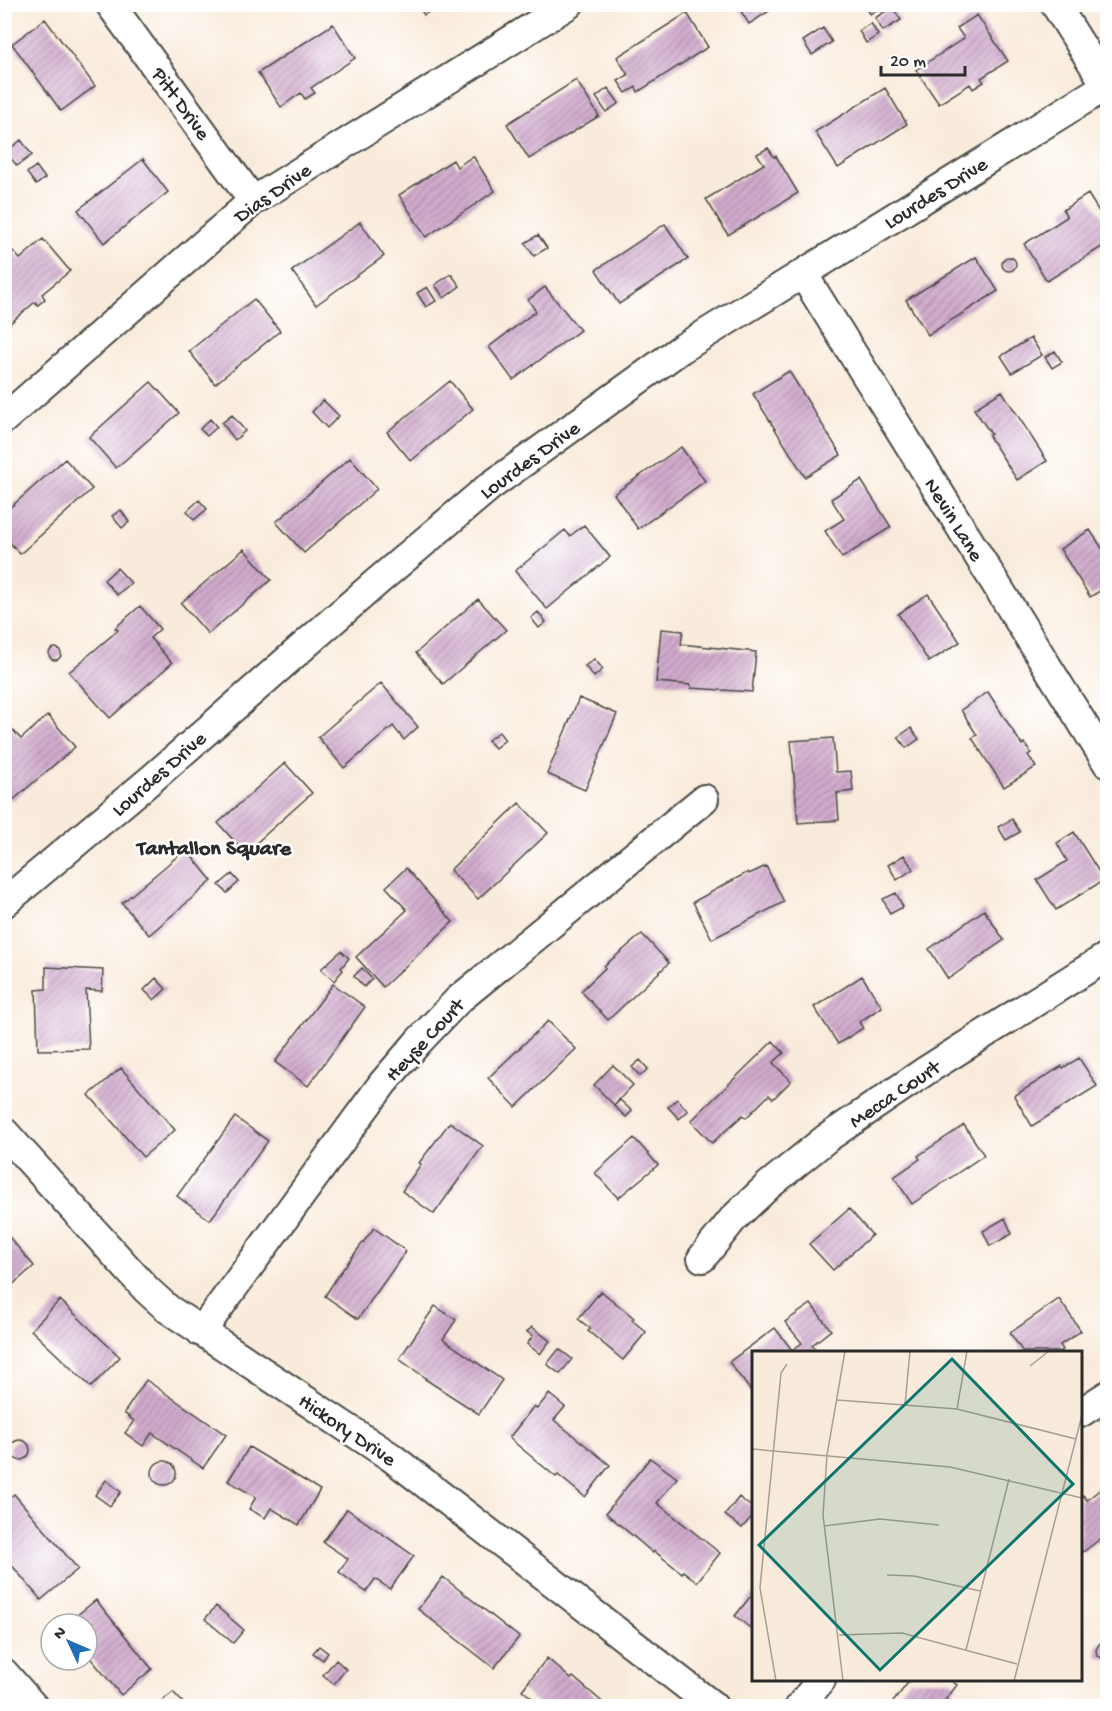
<svg xmlns="http://www.w3.org/2000/svg" width="1112" height="1711" font-family="'Gochi Hand',sans-serif">
<style>
.building{fill:url(#building-hatch)}
.lines{fill:none;stroke-linecap:round;stroke-linejoin:round}
.street-casing{stroke:#4a4845;stroke-width:32}
.street{stroke:#fff;stroke-width:28}
.labels{text-anchor:middle;stroke-width:5;stroke-linejoin:round;paint-order:stroke}
.street-label{font-size:21px;fill:#2b2b2b;stroke:#fff}
.neighbourhood-label{font-size:22px;font-weight:bold;fill:#2b2b2b;stroke:#fff}
.inset-road{fill:none;stroke:#a79e95;stroke-width:1.5}
.view{fill:#0f766e;fill-opacity:0.15;stroke:#0f766e;stroke-width:3}
.inset-edge{fill:none;stroke:#2b2b2b;stroke-width:3}
</style>
<defs>
<pattern id="building-hatch" width="6" height="6" patternUnits="userSpaceOnUse" patternTransform="scale(1.5)"><rect width="6" height="6" fill="#d1abcd"/><path d="M-1 1l2-2M0 6l6-6M5 7l2-2" fill="none" stroke="#aa8ba7"/></pattern>
</defs>
<rect width="100%" height="100%" fill="#fff"/>
<filter id="ink" filterUnits="userSpaceOnUse"><feTurbulence type="fractalNoise" baseFrequency=".0167" numOctaves="2"/><feDisplacementMap in="SourceGraphic" scale="12" xChannelSelector="R" yChannelSelector="G"/><feConvolveMatrix kernelMatrix="1 2 1 2 8 2 1 2 1" color-interpolation-filters="sRGB"/></filter>
<filter id="wash" filterUnits="userSpaceOnUse"><feTurbulence type="fractalNoise" baseFrequency=".008" numOctaves="4" result="noise"/><feDisplacementMap in="SourceGraphic" scale="24" xChannelSelector="R" yChannelSelector="G"/><feGaussianBlur stdDeviation="1.35" result="paint"/><feColorMatrix in="noise" values="0 0 0 0 0 0 0 0 0 0 0 0 0 0 0 0 0 1.4 0 .05"/><feComposite in="paint" operator="in"/></filter>
<g filter="url(#wash)">
<rect width="100%" height="100%" fill="#f9ebdb"/>
<g id="blocks">
<path class="building" d="M417,4H441L424,15Z
M736,4H780L749,24Z
M864,4H885L870,14Z
M892,7L901,20L883,31L875,18Z
M687,13L708,47L638,92L636,87L626,93L618,81L628,75L617,57Z
M977,15L1008,61L981,78L984,82L973,89L970,84L939,104L916,70L964,38L957,28Z
M45,19L95,86L61,111L12,44Z
M871,23L878,35L866,43L859,31Z
M333,24L355,58L311,88L315,93L305,99L301,93L281,107L258,73Z
M823,28L832,42L812,55L803,41Z
M576,80L599,116L529,159L507,124Z
M608,88L619,103L606,112L596,97Z
M885,88L907,124L838,168L815,132Z
M21,140L32,155L17,166L6,152Z
M768,148L774,157L776,156L798,193L728,235L706,199L764,164L757,154Z
M473,156L495,191L426,237L399,195L453,160L457,167Z
M143,159L168,192L104,243L78,210Z
M36,166L45,178L36,185L27,173Z
M1088,194L1108,226V243L1047,281L1024,244L1067,217L1063,210Z
M360,222L384,256L316,305L292,271Z
M665,224L688,259L619,304L596,270Z
M538,235L547,248L534,256L525,243Z
M43,239L70,271L42,294L45,299L38,305L35,302L8,325L4,322V258L13,251L20,259Z
M976,257L998,291L928,335L906,300Z
M1002 264a7 7 0 1 1 14 0a7 7 0 1 1-14 0Z
M451,274L460,286L444,298L435,285Z
M427,287L436,301L426,307L417,293Z
M545,287L580,330L513,380L489,347L536,311L528,300Z
M254,299L280,331L215,384L189,351Z
M1031,338L1042,355L1012,373L1001,356Z
M1055,351L1062,362L1052,368L1045,357Z
M789,371L841,455L805,477L753,394Z
M450,381L473,409L411,461L387,432Z
M151,382L179,413L116,468L89,437Z
M1002,391L1047,461L1017,480L989,436L991,434L974,409Z
M323,400L339,416L327,428L312,412Z
M232,415L245,431L235,440L222,423Z
M210,419L217,427L207,436L200,429Z
M681,447L705,481L638,529L614,494Z
M350,458L377,489L304,553L276,522Z
M65,459L92,489L20,554L4,536V513Z
M861,480L891,527L842,558L825,531L844,519L831,499Z
M199,500L207,509L194,520L187,511Z
M121,510L129,522L122,528L112,516Z
M584,525L610,557L547,609L515,571L565,530L570,536Z
M1090,530L1108,557V586L1090,597L1060,549Z
M244,549L271,580L208,634L181,603Z
M117,568L131,583L117,595L104,580Z
M928,594L960,642L929,662L898,614Z
M478,599L506,630L443,684L416,653Z
M140,606L160,629L150,638L172,663L110,718L69,672L118,630L115,628Z
M538,612L546,622L539,628L531,618Z
M661,629L683,631L681,644L756,652L752,692L691,688V685L656,682Z
M49 654a6 6 0 1 1 12 0a6 6 0 1 1-12 0Z
M594,659L603,669L594,677L585,666Z
M381,683L418,727L404,740L393,726L344,768L318,737Z
M988,692L1022,745L1024,743L1031,753L1028,755L1036,767L1004,787L972,738L977,735L961,710Z
M579,698L617,714L585,790L547,774Z
M48,715L75,747L12,801L4,792V753L12,746L4,735L12,729L21,739Z
M911,728L919,739L906,748L898,737Z
M499,732L505,740L495,748L488,740Z
M833,738L836,772L851,771L853,791L837,793L839,820L798,823L791,741Z
M285,763L312,793L245,853L218,823Z
M519,803L548,833L478,899L450,870Z
M1012,819L1020,832L1006,840L998,827Z
M1074,832L1104,880L1056,910L1037,880L1067,861L1057,843Z
M186,849L212,881L149,935L122,903Z
M904,855L913,869L897,880L888,865Z
M766,866L784,902L712,939L693,902L748,872L749,874Z
M406,868L453,922L383,987L356,957L407,910L386,887Z
M232,874L239,882L227,893L219,885Z
M896,893L903,907L890,914L883,899Z
M984,910L1004,940L948,979L929,949Z
M642,934L669,963L608,1020L581,991L605,968L604,966Z
M341,951L349,958L341,968L343,970L334,981L321,969Z
M46,967L103,970L102,991L86,990L89,1049L38,1050L36,990L46,989Z
M362,968L372,979L364,987L354,976Z
M862,976L882,1007L859,1022L863,1028L838,1044L814,1007Z
M156,978L166,989L154,1000L144,990Z
M333,984L365,1007L308,1086L275,1062Z
M548,1021L576,1049L516,1107L488,1078Z
M773,1041L784,1053L773,1063L791,1081L773,1099L769,1095L746,1118L743,1115L712,1143L691,1121Z
M1079,1058L1097,1086L1032,1126L1014,1096L1062,1066L1063,1068Z
M640,1060L648,1069L640,1076L632,1067Z
M613,1065L633,1085L614,1105L594,1085Z
M121,1068L175,1130L143,1157L89,1095Z
M677,1099L688,1111L679,1119L668,1107Z
M620,1100L632,1111L626,1117L614,1106Z
M235,1117L268,1141L210,1220L177,1196Z
M450,1122L483,1146L434,1214L402,1191L421,1164L419,1163Z
M964,1125L984,1155L912,1204L894,1177L920,1159L918,1156Z
M634,1138L658,1165L618,1198L595,1173Z
M849,1209L872,1235L833,1270L809,1244Z
M1005,1218L1012,1234L990,1246L983,1231Z
M374,1228L406,1251L358,1319L325,1296L337,1277Z
M4,1231L34,1266L4,1292Z
M601,1291L634,1318L632,1320L646,1332L623,1360L588,1331L591,1329L578,1319Z
M1059,1299L1081,1331L1060,1345L1063,1350L1059,1352H1023L1010,1333Z
M60,1300L120,1357L91,1387L31,1330Z
M811,1304L831,1330L812,1345L818,1352H754V1395L729,1362L775,1328L792,1350L802,1343L785,1322Z
M435,1306L456,1320L443,1339L502,1380L479,1414L425,1379L426,1378L399,1359Z
M532,1327L550,1341L540,1354L527,1344L533,1336L527,1332Z
M559,1349L572,1359L560,1374L547,1364Z
M146,1380L226,1435L203,1468L152,1433L143,1446L125,1433L134,1421L124,1413Z
M549,1394L565,1407L554,1420L610,1465L585,1497L558,1475L556,1477L509,1438L534,1406L537,1409Z
M10 1450a10 10 0 1 1 20 0a10 10 0 1 1-20 0Z
M249,1447L320,1490L299,1525L271,1508L265,1518L249,1509L256,1497L228,1481Z
M650,1458L677,1478L657,1503L720,1553L697,1582L683,1571L682,1573L654,1551L653,1553L606,1513Z
M152 1473a12 12 0 1 1 24 0a12 12 0 1 1-24 0Z
M106,1480L121,1492L110,1506L95,1495Z
M1108,1483V1533L1083,1552L1080,1548V1497L1083,1495L1087,1500Z
M14,1494L78,1569L41,1600L4,1556V1545L7,1544L4,1541V1502Z
M739,1497L754,1509V1514L742,1528L725,1515Z
M347,1509L414,1556L390,1589L375,1579L366,1592L339,1572L348,1559L323,1542Z
M443,1577L519,1637L494,1668L418,1609Z
M754,1592V1631L735,1616Z
M96,1600L152,1669L121,1695L87,1654V1624H66Z
M216,1606L244,1630L233,1643L205,1619Z
M1105,1642L1108,1644V1658L1104,1659L1097,1656L1096,1650L1099,1644Z
M319,1646L328,1653L323,1660L313,1653Z
M547,1658L571,1679L573,1677L607,1706H542L522,1690Z
M336,1660L346,1669L334,1684L323,1675Z
M910,1680H950L957,1685L941,1706H890Z
M173,1692L186,1706H156Z"/>
</g>
</g>
<g filter="url(#ink)">
<use href="#blocks" fill-opacity="0" stroke="#4a4845" stroke-width="1.5"/>
<g class="lines">
<defs>
<path id="street" d="M110,4L253,201
M1055,4L1108,88
M803,274L1108,764
M4,419L253,201L569,4
M4,903L154,777L378,581L489,487L681,349L1106,86
M4,1132L147,1290L168,1309L391,1457L713,1706
M702,1258L733,1219L769,1185L827,1138L927,1070L1108,956
M201,1332L383,1083L419,1041L458,1000L704,799
M1080,1413L1108,1395
M4,1673L33,1706
M800,1706L821,1680"/>
</defs>
<use href="#street" class="street-casing"/>
<use href="#street" class="street"/>
</g>
</g>
<g class="labels">
<g class="street-label">
<text transform="translate(182 103) rotate(54)" y="7">Pitt Drive</text>
<text transform="translate(272 192) rotate(-35)" y="7">Dias Drive</text>
<text transform="translate(935 192) rotate(-32)" y="7">Lourdes Drive</text>
<text transform="translate(529 459) rotate(-36)" y="7">Lourdes Drive</text>
<text transform="translate(955 519) rotate(58)" y="7">Nevin Lane</text>
<text transform="translate(158 773) rotate(-41)" y="7">Lourdes Drive</text>
<text transform="translate(424 1039) rotate(-47)" y="7">Heyse Court</text>
<text transform="translate(894 1093) rotate(-34)" y="7">Mecca Court</text>
<text transform="translate(348 1429) rotate(34)" y="7">Hickory Drive</text>
</g>
<g class="neighbourhood-label">
<text x="214" y="854">Tantallon Square</text>
</g>
</g>
<g transform="translate(752 1351)">
<rect width="330" height="330" fill="#f9ebdb"/>
<path class="inset-road" d="M278,15L297,0M85,49L205,58L324,88M153,54L158,0M205,58L215,0M0,98L198,116L330,147M72,175L128,168L187,174M135,224L162,225L228,240M87,284L150,282L265,313M214,299L257,128M24,330L8,237L29,22L35,13M91,330L71,164L75,104L93,0M262,330L330,64"/>
<path class="view" d="M200,8L321,133L128,319L7,194Z"/>
<rect width="330" height="330" class="inset-edge"/>
</g>
<rect width="1112" height="1711" fill="none" stroke="#fff" stroke-width="24"/>
<g transform="translate(69 1642) rotate(314)"><circle r="28" fill="#ffffff" stroke="#aaaaaa" stroke-width="1.5"/>
<path d="M0-4.5L10 22L0 15L-10 22Z" fill="#1f6fb2"/>
<text y="-9" font-size="16" font-weight="bold" text-anchor="middle" fill="#2b2b2b">N</text>
</g>
<path d="M881 66v9h84v-9" fill="none" stroke="#2b2b2b" stroke-width="3"/>
<text x="890" y="66" font-size="18" fill="#2b2b2b" stroke="#ffffff" stroke-width="4.5" paint-order="stroke">20 m</text>
</svg>
